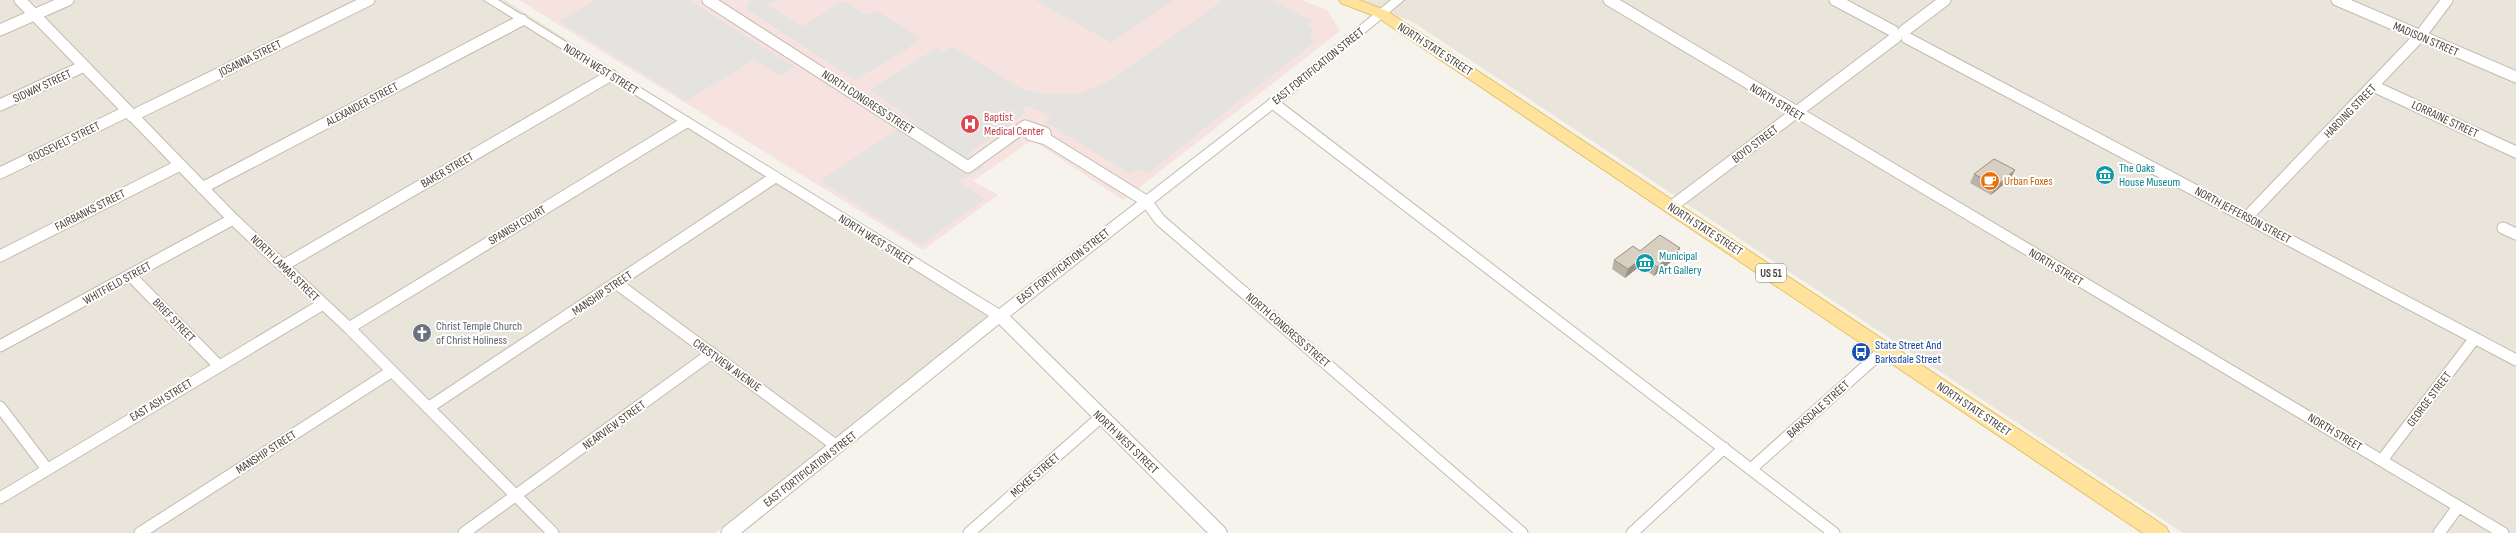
<svg xmlns="http://www.w3.org/2000/svg" width="2516" height="533" font-family="'Sofia Sans Condensed',sans-serif">
<style>
.residential{fill:#eae5da}
.medical{fill:#f6e3e0}
.parking{fill:#e5e3e0}
.lines{fill:none;stroke-linecap:round;stroke-linejoin:round}
.minor-casing{stroke:#c2bbae;stroke-width:13}
.tertiary-casing{stroke:#c2bbae;stroke-width:2}
.primary-casing{stroke:#e6c16a;stroke-width:2}
.minor{stroke:#fff;stroke-width:11}
.tertiary{fill:#fff;fill-rule:evenodd}
.primary{fill:#ffe39c;fill-rule:evenodd}
.wall{fill:#bab2a6}
.shaded-wall{fill:#979187}
.building{fill:#d8cfc1;stroke:#979187}
.labels{text-anchor:middle;stroke-width:4;stroke-linejoin:round;paint-order:stroke}
.shield{fill:#fff;stroke:#817c74;stroke-width:1}
.shield-label{font-size:11px;font-weight:bold;fill:#4b4439}
.street-label{font-size:12px;fill:#4b4439;stroke:#fff}
.health-label{font-size:12px;fill:#be3a42;stroke:#fff;text-anchor:start}
.culture-label{font-size:12px;fill:#0d838f;stroke:#fff;text-anchor:start}
.food-label{font-size:12px;fill:#c56008;stroke:#fff;text-anchor:start}
.worship-label{font-size:12px;fill:#5b616d;stroke:#fff;text-anchor:start}
.transit-label{font-size:12px;fill:#164399;stroke:#fff;text-anchor:start}
</style>
<rect width="100%" height="100%" fill="#f6f3ec"/>
<path class="residential" d="M0,0H505L1000,316L715,533H0Z
M1351,0H2516V533H2183L1413,22Z"/>
<path class="medical" d="M519,0H1301L1327,10L1340,31L1123,200L1032,140L973,181L998,195L923,250Z"/>
<path class="parking" d="M595,0H689L795,67L780,76L754,60L686,101L559,21Z
M752,0H776L768,5L802,26L843,1L866,15L876,10L920,38L906,50L855,80L746,9L749,2Z
M1035,0H1174L1111,43Z
M1223,0H1271L1312,21L1308,24L1313,31L1310,38L1316,41L1269,78L1261,75L1266,80L1147,174L1138,169L1130,174L1045,122L1051,116L1026,106L1022,108L1026,113L967,155L985,167L959,180V182L985,199L921,245L820,181L912,119L870,90L936,48L943,52L952,46L1024,90L1044,94H1078L1111,80Z"/>
<g class="lines">
<defs>
<path id="minor" d="M20,0L233,219L349,328L553,533
M708,0L968,167L1025,126L1045,133L1046,139
M1609,0L2503,533
M1835,0L1893,31
M2337,0L2516,77
M0,30L68,0
M1904,31L1945,0
M1907,38L2516,360
M2373,86L2516,152
M1273,103L1834,533
M0,105L84,66
M132,116L369,0
M1025,126L1031,135L1046,139L1146,201L1160,220L1522,533
M0,173L128,111
M202,188L522,20
M1671,207L1896,37
M2247,217L2420,36L2447,0
M2503,228L2516,234
M0,256L180,165
M284,265L611,75
M130,275L218,365
M616,283L838,447
M349,328L686,122
M0,346L233,219
M0,407L47,469
M428,408L775,177
M2382,460L2475,338
M1751,469L1885,349
M0,498L323,304
M140,533L392,371
M464,533L712,353
M969,533L1101,417
M1632,533L1724,448
M2439,533L2458,507"/>
<path id="tertiary" d="M484,0H498L999,309L1269,100L1391,0H1404L1277,106L1010,316L1225,528L1227,533H1208L999,324L741,533H721L723,528L989,316Z"/>
<path id="primary" d="M1339,0H1359L1387,11L2166,527L2169,533H2143L1377,17L1341,3Z"/>
</defs>
<use href="#minor" class="minor-casing"/>
<use href="#tertiary" class="tertiary-casing"/>
<use href="#primary" class="primary-casing"/>
<use href="#minor" class="minor"/>
<use href="#tertiary" class="tertiary"/>
<use href="#primary" class="primary"/>
</g>
<path class="wall" d="M2015,170L2010,179L1991,195L1970,183L1974,174Z
M1680,248L1677,257L1654,276L1640,266L1625,278L1612,269L1614,260Z"/>
<path class="shaded-wall" d="M2015,170L2010,179L1991,195L1996,186Z
M1680,248L1677,257L1654,276L1657,267Z
M1643,257L1640,266L1625,278L1628,269Z"/>
<path class="building" d="M1994,159L2015,170L1996,186L1974,174Z
M1660,235L1680,248L1657,267L1643,257L1628,269L1614,260L1633,246L1640,251Z"/>
<defs>
<symbol id="hospital-disc" viewBox="-11 -11 22 22"><circle r="9.5" fill="#e0444e" stroke="#fff"/><path d="M-5-5h3v3.5h4V-5h3V5h-3V1.5h-4V5h-3Z" fill="#fff"/></symbol>
<symbol id="museum-disc" viewBox="-11 -11 22 22"><circle r="9.5" fill="#0f9aa8" stroke="#fff"/><path d="M0-6L6-3V-2H-6V-3ZM-5-1h2V3h-2ZM-1-1h2V3h-2ZM3-1h2V3H3ZM-6 4H6V6H-6Z" fill="#fff"/></symbol>
<symbol id="cafe-disc" viewBox="-11 -11 22 22"><circle r="9.5" fill="#e8710a" stroke="#fff"/><path d="M-5.5-4.5H6V0H3Q3 3.5 0 3.5H-2.5Q-5.5 3.5-5.5 0ZM3-3.2v2h1.7v-2ZM-6 4.5H4V6H-6Z" fill="#fff"/></symbol>
<symbol id="church-disc" viewBox="-11 -11 22 22"><circle r="9.5" fill="#6b7280" stroke="#fff"/><path d="M-1.2-6h2.4v3.5h3.3v2.4h-3.3V6h-2.4V-.1h-3.3v-2.4h3.3Z" fill="#fff"/></symbol>
<symbol id="bus-disc" viewBox="-11 -11 22 22"><circle r="9.5" fill="#1a4fb4" stroke="#fff"/><path d="M-5-6H5V4H4V6H2V4H-2V6H-4V4H-5ZM-3.5-4V0h7V-4ZM-3.5 1.2v1.5H-2V1.2ZM2 1.2v1.5H3.5V1.2Z" fill="#fff"/></symbol>
</defs>
<g fill-rule="evenodd">
<use href="#hospital-disc" x="959" y="113" width="22" height="22"/>
<use href="#museum-disc" x="2094" y="164" width="22" height="22"/>
<use href="#cafe-disc" x="1979" y="170" width="22" height="22"/>
<use href="#museum-disc" x="1634" y="252" width="22" height="22"/>
<use href="#church-disc" x="411" y="322" width="22" height="22"/>
<use href="#bus-disc" x="1850" y="341" width="22" height="22"/>
</g>
<g class="labels">
<rect class="shield" x="1756" y="264" width="30" height="18" rx="3"/>
<g class="shield-label">
<text x="1771" y="277">US 51</text>
</g>
<g class="street-label">
<text transform="translate(2426 39) rotate(23)" y="4">MADISON STREET</text>
<text transform="translate(1435 49) rotate(33)" y="4">NORTH STATE STREET</text>
<text transform="translate(250 58) rotate(-26)" y="4">JOSANNA STREET</text>
<text transform="translate(1318 66) rotate(-39)" y="4">EAST FORTIFICATION STREET</text>
<text transform="translate(601 69) rotate(32)" y="4">NORTH WEST STREET</text>
<text transform="translate(42 86) rotate(-25)" y="4">SIDWAY STREET</text>
<text transform="translate(868 102) rotate(33)" y="4">NORTH CONGRESS STREET</text>
<text transform="translate(1777 102) rotate(31)" y="4">NORTH STREET</text>
<text transform="translate(362 104) rotate(-28)" y="4">ALEXANDER STREET</text>
<text transform="translate(2350 111) rotate(-46)" y="4">HARDING STREET</text>
<text transform="translate(2445 119) rotate(25)" y="4">LORRAINE STREET</text>
<text transform="translate(64 142) rotate(-26)" y="4">ROOSEVELT STREET</text>
<text transform="translate(1755 144) rotate(-37)" y="4">BOYD STREET</text>
<text transform="translate(447 170) rotate(-30)" y="4">BAKER STREET</text>
<text transform="translate(90 210) rotate(-27)" y="4">FAIRBANKS STREET</text>
<text transform="translate(2243 215) rotate(28)" y="4">NORTH JEFFERSON STREET</text>
<text transform="translate(517 225) rotate(-31)" y="4">SPANISH COURT</text>
<text transform="translate(1705 229) rotate(33)" y="4">NORTH STATE STREET</text>
<text transform="translate(876 240) rotate(32)" y="4">NORTH WEST STREET</text>
<text transform="translate(1063 266) rotate(-38)" y="4">EAST FORTIFICATION STREET</text>
<text transform="translate(2056 267) rotate(31)" y="4">NORTH STREET</text>
<text transform="translate(285 268) rotate(44)" y="4">NORTH LAMAR STREET</text>
<text transform="translate(117 283) rotate(-29)" y="4">WHITFIELD STREET</text>
<text transform="translate(602 293) rotate(-34)" y="4">MANSHIP STREET</text>
<text transform="translate(174 320) rotate(46)" y="4">BRIEF STREET</text>
<text transform="translate(1288 330) rotate(41)" y="4">NORTH CONGRESS STREET</text>
<text transform="translate(727 365) rotate(36)" y="4">CRESTVIEW AVENUE</text>
<text transform="translate(2429 399) rotate(-53)" y="4">GEORGE STREET</text>
<text transform="translate(161 400) rotate(-31)" y="4">EAST ASH STREET</text>
<text transform="translate(1818 409) rotate(-42)" y="4">BARKSDALE STREET</text>
<text transform="translate(1974 409) rotate(34)" y="4">NORTH STATE STREET</text>
<text transform="translate(614 425) rotate(-36)" y="4">NEARVIEW STREET</text>
<text transform="translate(2335 432) rotate(31)" y="4">NORTH STREET</text>
<text transform="translate(1126 442) rotate(44)" y="4">NORTH WEST STREET</text>
<text transform="translate(266 452) rotate(-33)" y="4">MANSHIP STREET</text>
<text transform="translate(810 469) rotate(-38)" y="4">EAST FORTIFICATION STREET</text>
<text transform="translate(1035 475) rotate(-41)" y="4">MCKEE STREET</text>
</g>
<g class="health-label">
<text x="984" y="121">Baptist<tspan x="984" dy="14">Medical Center</tspan></text>
</g>
<g class="culture-label">
<text x="2119" y="172">The Oaks<tspan x="2119" dy="14">House Museum</tspan></text>
<text x="1659" y="260">Municipal<tspan x="1659" dy="14">Art Gallery</tspan></text>
</g>
<g class="food-label">
<text x="2004" y="185">Urban Foxes</text>
</g>
<g class="worship-label">
<text x="436" y="330">Christ Temple Church<tspan x="436" dy="14">of Christ Holiness</tspan></text>
</g>
<g class="transit-label">
<text x="1875" y="349">State Street And<tspan x="1875" dy="14">Barksdale Street</tspan></text>
</g>
</g>
</svg>
